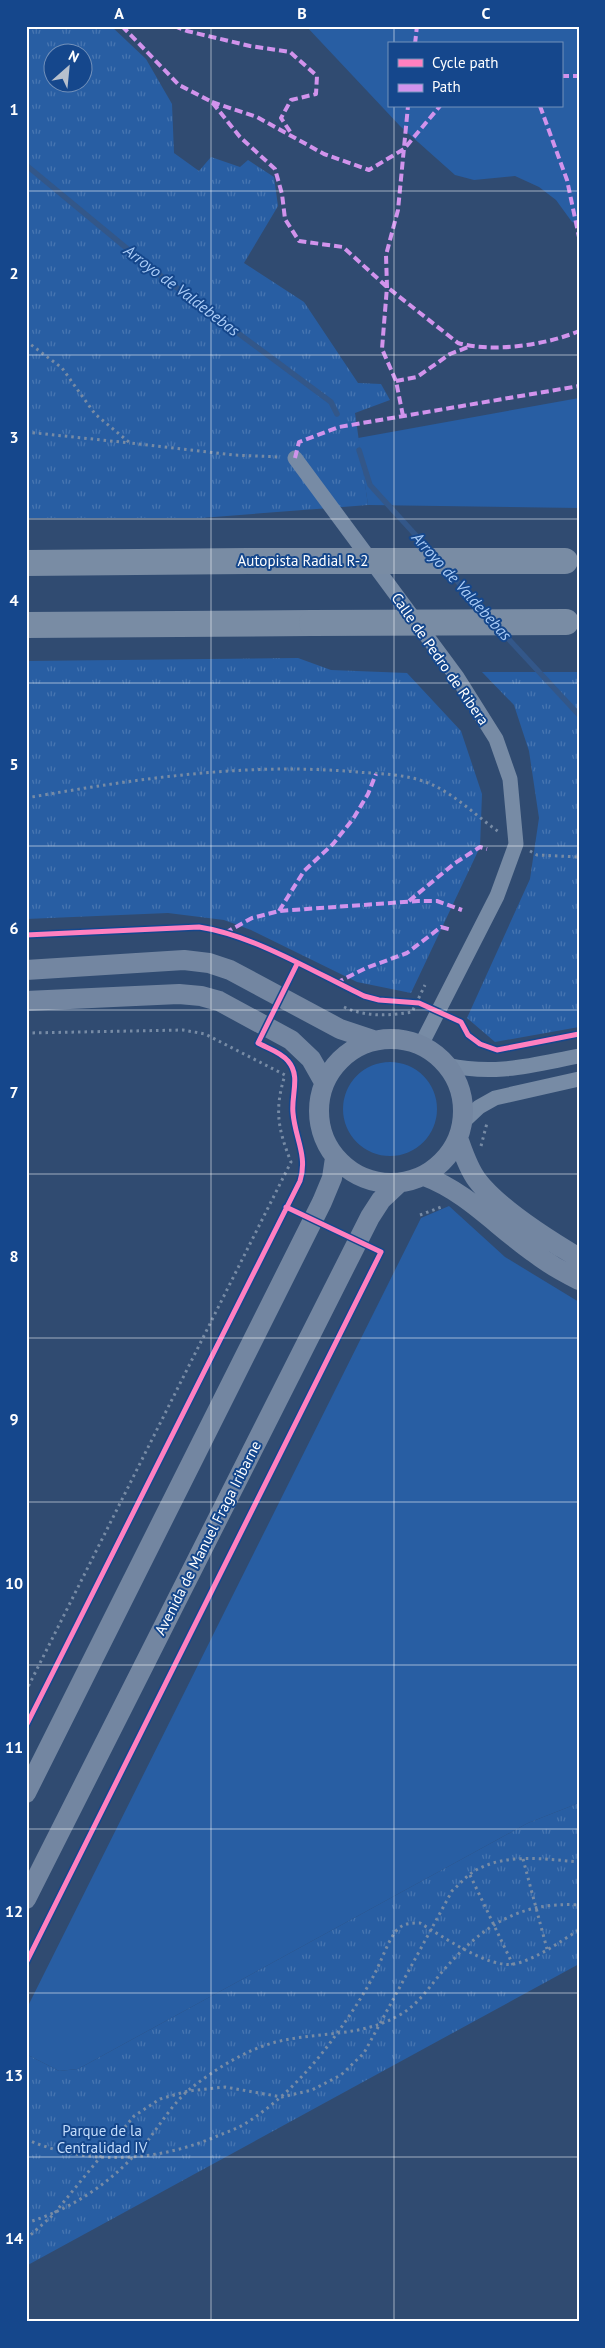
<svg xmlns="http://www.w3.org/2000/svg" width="605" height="2348" font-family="'PT Sans',sans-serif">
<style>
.green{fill:#285ea3;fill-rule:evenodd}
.park{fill:url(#park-tufts);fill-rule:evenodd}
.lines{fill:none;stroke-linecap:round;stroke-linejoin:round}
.stream{stroke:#335789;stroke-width:5.5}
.path{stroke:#778ba5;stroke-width:3;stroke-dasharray:2.5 4;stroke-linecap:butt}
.street{stroke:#778ba5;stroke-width:15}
.secondary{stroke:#7386a1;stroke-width:20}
.highway{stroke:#798ca4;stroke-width:26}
.highway-bridge{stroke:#798ca4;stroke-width:26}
.quiet{stroke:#d193ec;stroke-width:4;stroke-dasharray:8 4;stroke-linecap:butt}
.cycleway-casing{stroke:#15478c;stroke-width:8}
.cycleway{stroke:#ff80c0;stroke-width:5}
.grid{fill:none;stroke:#fff;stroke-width:1;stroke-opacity:0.55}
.labels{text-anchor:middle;stroke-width:4;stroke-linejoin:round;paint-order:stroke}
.street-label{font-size:15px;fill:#fff;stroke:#15478c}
.park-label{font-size:15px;fill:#c5ddfb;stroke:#15478c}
.water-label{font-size:16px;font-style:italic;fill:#aaccf7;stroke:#15478c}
.neatline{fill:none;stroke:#fff;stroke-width:2}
.grid-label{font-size:16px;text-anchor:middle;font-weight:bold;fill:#fff}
</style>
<defs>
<pattern id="park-tufts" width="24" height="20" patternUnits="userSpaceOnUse" patternTransform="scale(1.25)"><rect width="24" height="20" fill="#285ea3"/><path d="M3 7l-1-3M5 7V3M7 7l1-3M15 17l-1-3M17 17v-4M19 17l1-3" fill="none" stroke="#4876b1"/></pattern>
</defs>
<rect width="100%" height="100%" fill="#304b71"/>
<path class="green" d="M306,26H579V225L572,222L556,200L539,187L515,176L474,180L455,175L400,126ZM389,44H561V106H389Z
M579,398V508L368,505L358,438Z
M343 1109a47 47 0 1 1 94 0a47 47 0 1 1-94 0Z
M449,1206L505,1257L579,1302V1803L528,1823L78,2069L59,2071L26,2054V2010L421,1218Z"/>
<path class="park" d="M26,26H111L146,59L172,104L174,153L199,171L211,157L240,167L248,160L274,177L278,206L244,263L304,302L358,383L381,384L390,400L355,413L368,505L201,518H26ZM52,52H82V82H52Z
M298,658L331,670L407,673L461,731L482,794L480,847L411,993L357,982L251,930L224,920L168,913L26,919V661Z
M482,672H579V1027L495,1042L467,1018L530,879L539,818L529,751L514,705Z
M579,1803V1964L26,2266V2054L59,2071L78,2069L528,1823Z"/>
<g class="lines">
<path class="stream" d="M26,165L153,270L331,402L337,414
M359,450L370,485L432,553
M446,569L487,614
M501,631L579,715"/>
<path class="path" d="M26,341L62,368L95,414L130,443L233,455L280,457
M26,432L130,443
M26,798C136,779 245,762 357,772C380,774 407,774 428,783C454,793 476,816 499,832
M530,851L537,855L579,857
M344,1007C365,1017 389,1016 412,1012L425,985
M26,1033L183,1030L205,1034L285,1075C274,1110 278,1129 291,1162L26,1691
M481,1146L487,1123
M420,1215L444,1206
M523,1859L547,1949
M470,1875L513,1965
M26,2139C86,2166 155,2162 215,2137C224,2133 234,2130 243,2125C279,2103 310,2071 335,2036C349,2017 363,1996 374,1975C381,1962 387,1943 396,1931C403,1923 410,1923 420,1923C442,1936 489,1969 514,1964C537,1959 559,1942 579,1930
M26,2223C76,2208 116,2179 149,2139C161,2123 174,2102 190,2089C214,2070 245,2050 276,2042C320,2031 362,2038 403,2013C419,2003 431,1985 442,1972C480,1928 518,1901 579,1905
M26,2239L53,2215L134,2116L160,2099L188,2091L225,2087L282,2097L312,2090L341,2075L364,2053L452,1891C460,1884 467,1875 476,1870C507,1853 545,1859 579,1862"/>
<path class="street" d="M295,458L457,677L496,739L510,779L516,844L497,896L421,1045
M447,1065C496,1076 531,1065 579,1056
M463,1122L479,1107L495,1098L579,1079"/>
<path class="secondary" d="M26,970L184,960L209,963L230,970L340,1029L373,1040
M26,1001L179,994L201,996L219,1001L291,1040L311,1059L324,1082
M319 1111a72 72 0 1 1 144 0a72 72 0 1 1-144 0Z
M458,1138C463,1152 468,1168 477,1180C499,1209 547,1239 579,1258
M424,1176C467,1192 496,1226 533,1252C547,1263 563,1272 579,1280
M26,1793L322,1202L332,1178L335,1158
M26,1899L370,1217L381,1200L399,1183"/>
<path class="highway" d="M26,563L248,561
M26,625L312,623"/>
<path class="highway-bridge" d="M248,561H565
M312,623L566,622"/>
<path class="quiet" d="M122,26L179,85L212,102L240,137L275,169L282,194L285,219L299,241L343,247L387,287L458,343C492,353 547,345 579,331
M174,26L187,31L250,46L290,52L317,76L316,94L291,100L281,118L291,133
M415,44L417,26
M561,76H579
M212,102L257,117L324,154L369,170L404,149L440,106
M540,106L567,180L579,237
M396,381L417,377L450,354L471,346
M403,416L396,381L382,349L387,287L386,255L398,210L408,106
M295,458L299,442L339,427L579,386
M409,901L455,863L480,847L487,849
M279,911L304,871L333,844L353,819L368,794L376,774
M225,933L252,918L279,911L418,901H437L462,910
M336,983L366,968L407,953L441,927L452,930"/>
<defs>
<path id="cycleway" d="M26,935L199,927C253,935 314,972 364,996L379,1000L419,1003L461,1022L468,1035L480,1044L497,1050L579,1034
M26,1726L300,1181C308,1156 295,1138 293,1113C291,1095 301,1076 288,1061C281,1052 267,1048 258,1043L297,964
M26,1963L381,1252L286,1207"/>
</defs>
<use href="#cycleway" class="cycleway-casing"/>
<use href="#cycleway" class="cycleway"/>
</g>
<path class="grid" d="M211,26V2322M394,26V44M394,106V2322M26,191H579M26,355H579M26,519H579M26,683H579M26,846H579M26,1010H579M26,1174H579M26,1338H579M26,1502H579M26,1665H579M26,1829H579M26,1993H579M26,2157H579"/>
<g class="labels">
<g class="street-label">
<text x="303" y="566">Autopista Radial R-2</text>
<text transform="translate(440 659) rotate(55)" y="5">Calle de Pedro de Ribera</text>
<text transform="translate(208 1538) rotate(-63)" y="5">Avenida de Manuel Fraga Iribarne</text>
</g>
<g class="park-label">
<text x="102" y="2136">Parque de la<tspan x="102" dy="17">Centralidad IV</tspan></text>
</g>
<g class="water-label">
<text transform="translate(182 290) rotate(37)" y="6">Arroyo de Valdebebas</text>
<text transform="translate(462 586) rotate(48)" y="6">Arroyo de Valdebebas</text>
</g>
</g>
<rect width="605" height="2348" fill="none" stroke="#15478c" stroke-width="55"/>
<rect x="388" y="42" width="175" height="65" fill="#15478c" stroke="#7391ba"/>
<rect x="398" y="59" width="25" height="8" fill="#ff80c0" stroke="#7391ba"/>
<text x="432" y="68" font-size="15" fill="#ffffff">Cycle path</text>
<rect x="398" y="84" width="25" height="8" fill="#d193ec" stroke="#7391ba"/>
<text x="432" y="92" font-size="15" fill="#ffffff">Path</text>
<g transform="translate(68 68) rotate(27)"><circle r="24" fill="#15478c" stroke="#7391ba"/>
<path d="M0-4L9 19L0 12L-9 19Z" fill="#b7c0cd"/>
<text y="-8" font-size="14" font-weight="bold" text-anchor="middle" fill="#ffffff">N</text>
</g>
<rect x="28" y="28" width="550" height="2292" class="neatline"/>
<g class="grid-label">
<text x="119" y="19">A</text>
<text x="302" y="19">B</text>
<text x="486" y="19">C</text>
<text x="14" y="115">1</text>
<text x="14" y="279">2</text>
<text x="14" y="443">3</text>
<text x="14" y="606">4</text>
<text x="14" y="770">5</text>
<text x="14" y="934">6</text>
<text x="14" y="1098">7</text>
<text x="14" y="1262">8</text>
<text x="14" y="1425">9</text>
<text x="14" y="1589">10</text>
<text x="14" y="1753">11</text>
<text x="14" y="1917">12</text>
<text x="14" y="2081">13</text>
<text x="14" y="2244">14</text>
</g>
</svg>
